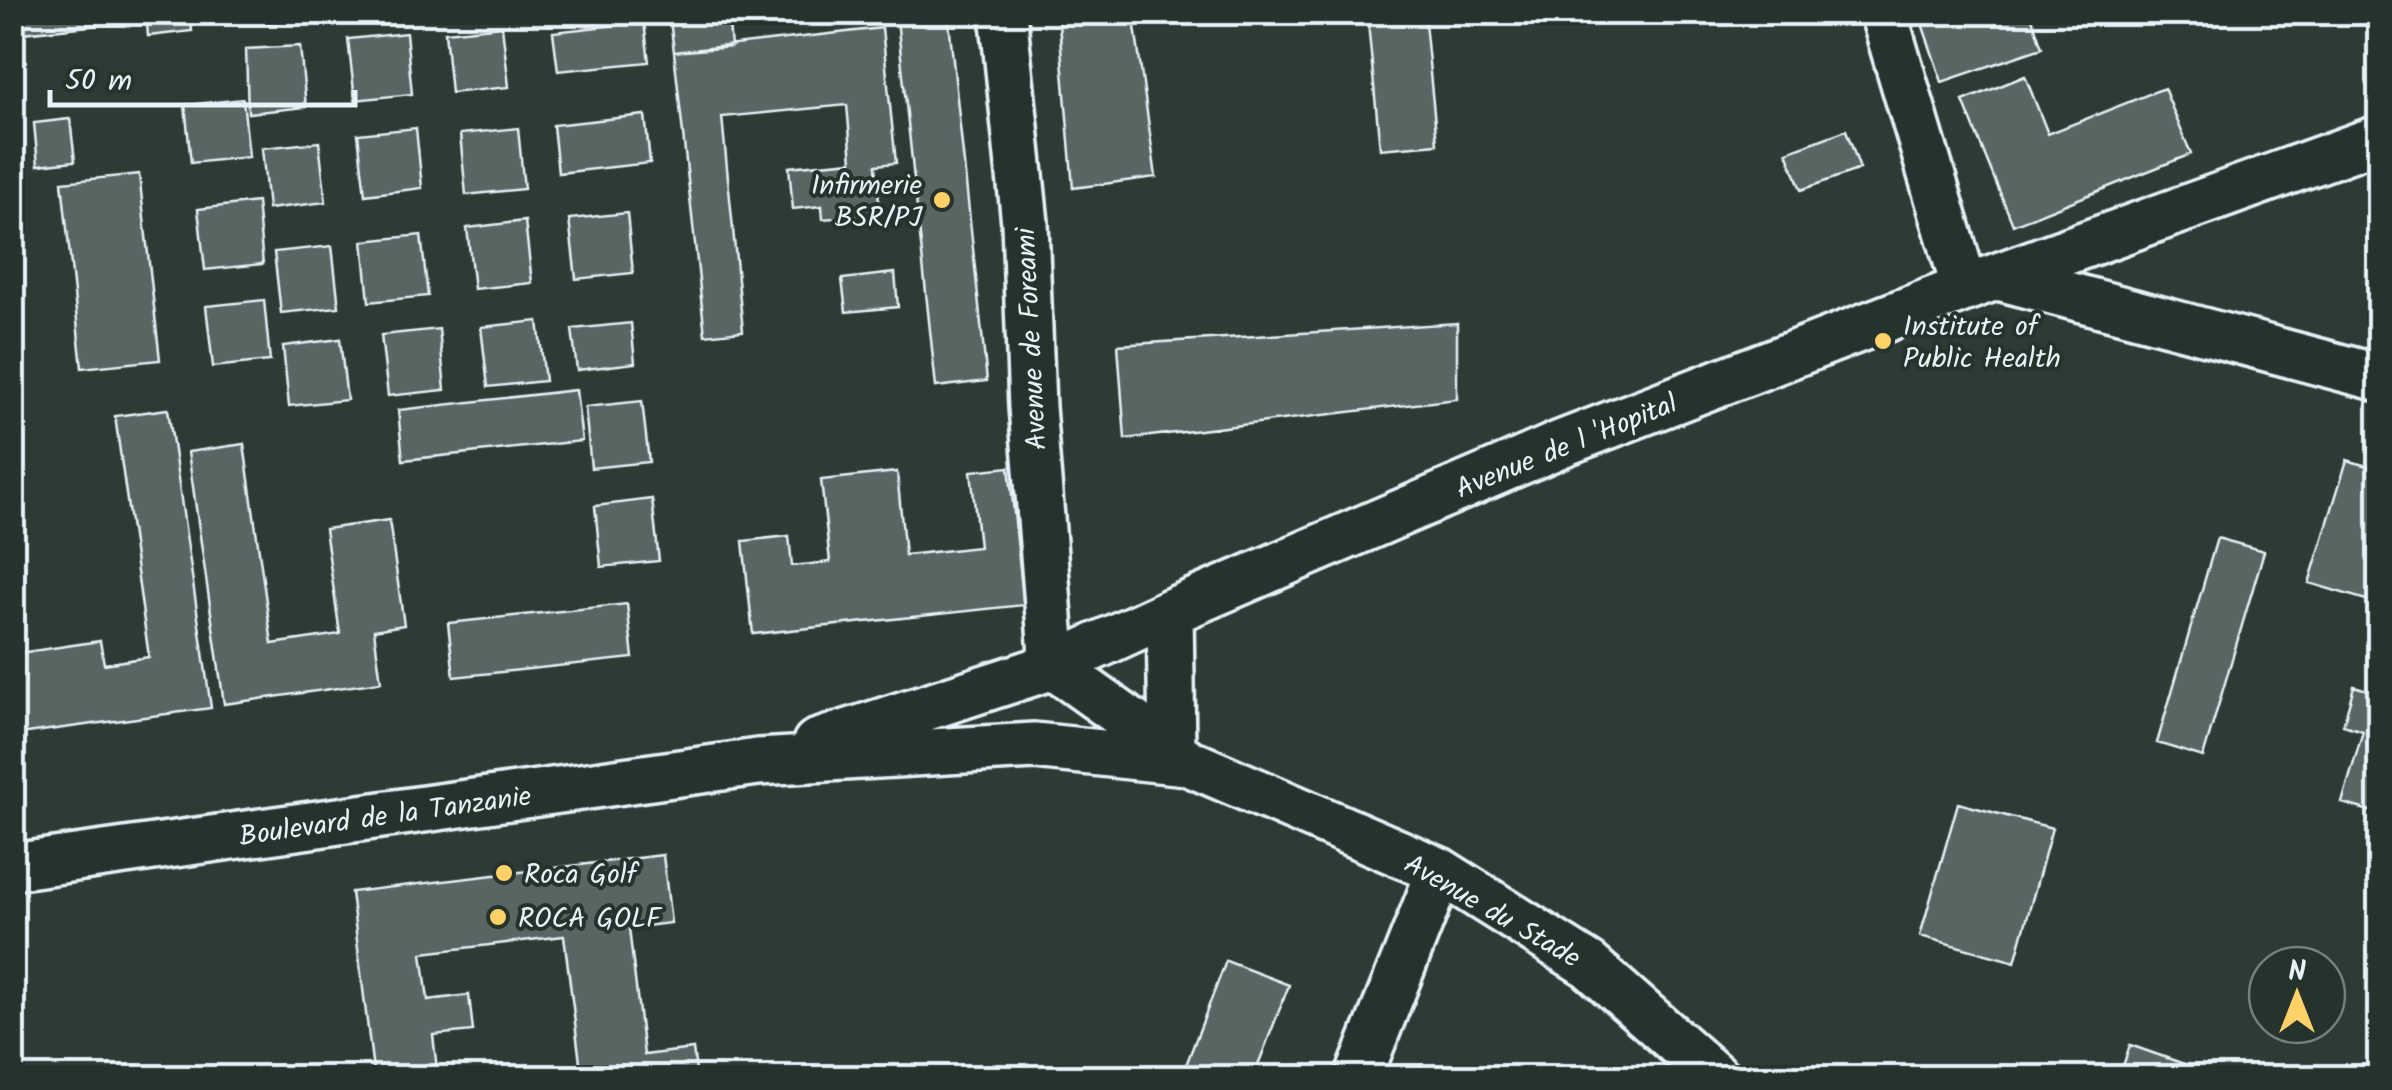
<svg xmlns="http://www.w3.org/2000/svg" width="2392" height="1090" font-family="Kalam,sans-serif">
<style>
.building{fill:#596563;stroke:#e8f1f8;stroke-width:2.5}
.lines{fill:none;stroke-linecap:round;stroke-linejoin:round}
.minor-casing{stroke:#e8f1f8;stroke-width:52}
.minor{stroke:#26332d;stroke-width:45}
.poi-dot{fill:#ffd166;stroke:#26332d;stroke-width:4}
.labels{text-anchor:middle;stroke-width:8;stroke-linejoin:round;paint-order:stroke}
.poi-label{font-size:28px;fill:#e8f1f8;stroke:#26332d;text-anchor:start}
.street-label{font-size:28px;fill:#e8f1f8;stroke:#26332d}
</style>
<rect width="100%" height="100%" fill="#2e3b35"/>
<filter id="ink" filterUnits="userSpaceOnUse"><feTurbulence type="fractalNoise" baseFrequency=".01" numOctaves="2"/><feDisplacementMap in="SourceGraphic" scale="20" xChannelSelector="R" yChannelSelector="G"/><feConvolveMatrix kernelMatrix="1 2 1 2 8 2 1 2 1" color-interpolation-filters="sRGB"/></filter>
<g filter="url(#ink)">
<path class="building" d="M12,12H146V20L12,34Z
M146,12H190L192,31L148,36Z
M261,12H295L296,20L262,24Z
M669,12H728L731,47L674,52Z
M1058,12H1133L1156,177L1073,188Z
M1367,12H1424L1437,144L1380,149Z
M1918,12H2030L2042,48L1942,82Z
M948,13L987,381L936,387L897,19Z
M644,22L649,62L558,71L553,32Z
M502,26L509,87L451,93L445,32Z
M882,28L896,163L876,165L880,214L823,219L822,206L793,209L789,167L852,161L847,105L722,117L743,331L705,335L674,52Z
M406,33L412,94L355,100L348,39Z
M300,46L306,107L248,113L246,49Z
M2025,76L2048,134L2164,88L2191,154L2013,225L1963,101Z
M243,99L249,157L191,163L185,105Z
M645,115L650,163L558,173L553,125Z
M70,119L75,161L38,165L34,123Z
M416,128L422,188L365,195L358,134Z
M518,128L524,189L466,195L460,134Z
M1846,130L1860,169L1801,190L1787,152Z
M319,142L326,202L268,209L262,148Z
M139,174L160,360L82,368L62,182Z
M257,202L263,264L205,270L198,209Z
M627,213L633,273L576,279L569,219Z
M525,221L532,283L474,289L467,228Z
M421,235L428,296L369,302L363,241Z
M332,246L339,307L281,313L274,252Z
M895,273L898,307L846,312L842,279Z
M264,300L270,361L213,367L206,306Z
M538,321L545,381L488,387L481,327Z
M631,323L635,363L577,370L572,329Z
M1457,323V399L1125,439L1118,345Z
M439,329L445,390L388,396L381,335Z
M340,339L347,400L289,406L283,346Z
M576,390L582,441L403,460L398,410Z
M642,401L649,462L591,468L585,407Z
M168,409L211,708L12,735V654L100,641L104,664L149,657L115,416Z
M244,444L272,644L340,634L325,529L389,520L404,625L374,630L381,682L224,704L188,452Z
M2347,460L2380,470V590L2376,603L2309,583Z
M1009,467L1024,605L753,634L743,541L789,536L792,566L830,562L821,480L897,472L905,555L979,547L971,471Z
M652,499L659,561L601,567L595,506Z
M2217,538L2264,551L2203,757L2157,743Z
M627,604L633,658L454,677L448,623Z
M2354,686L2380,694V814L2342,803L2363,731L2343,725Z
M1958,803L2052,828L2015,962L1920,936Z
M663,855L671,923L629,928L644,1055L693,1049L697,1078H582L564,936L422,953L428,1000L469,995L473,1031L433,1035L438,1078H374L351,892Z
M1226,961L1289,985L1253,1078H1181Z
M2130,1045L2224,1078H2119Z"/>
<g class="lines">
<defs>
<path id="minor" d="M1003,12L1025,223L1032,407L1053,666L1185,760
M1883,12L1965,288
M1999,277L2380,378
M1170,612L1172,749
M816,743L1053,666L1170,612L1563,443L1965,288L2380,138
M12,867L758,762L1034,746L1187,762L1440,871L1589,965L1717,1078
M1358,1078L1440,871"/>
</defs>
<use href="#minor" class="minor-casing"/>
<use href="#minor" class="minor"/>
</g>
</g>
<g class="poi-dot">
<circle cx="942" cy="200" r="10"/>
<circle cx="1883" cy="341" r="10"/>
<circle cx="504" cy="873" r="10"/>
<circle cx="498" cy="917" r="10"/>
</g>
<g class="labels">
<g class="poi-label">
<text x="922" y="194" text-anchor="end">Infirmerie<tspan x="922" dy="32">BSR/PJ</tspan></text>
<text x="1903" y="335">Institute of<tspan x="1903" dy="32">Public Health</tspan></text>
<text x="524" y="883">Roca Golf</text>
<text x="518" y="927">ROCA GOLF</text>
</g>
<g class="street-label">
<text transform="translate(1030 339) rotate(-93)" y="10">Avenue de Foreami</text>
<text transform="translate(1566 445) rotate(-22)" y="10">Avenue de l 'Hopital</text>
<text transform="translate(385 815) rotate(-8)" y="10">Boulevard de la Tanzanie</text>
<text transform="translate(1493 910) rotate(30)" y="10">Avenue du Stade</text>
</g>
</g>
<rect width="2392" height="1090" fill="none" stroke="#26332d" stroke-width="50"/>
<rect x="25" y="25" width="2342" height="1040" fill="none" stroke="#e8f1f8" stroke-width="4" filter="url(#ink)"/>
<g transform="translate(2297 995)"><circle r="48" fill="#26332d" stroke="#747f7e" stroke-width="2.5"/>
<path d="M0-8L18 38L0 25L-18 38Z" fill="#ffd166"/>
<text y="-15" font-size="28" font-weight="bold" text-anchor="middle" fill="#e8f1f8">N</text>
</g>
<path d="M50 90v15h305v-15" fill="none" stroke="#e8f1f8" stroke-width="5"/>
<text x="65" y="90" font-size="30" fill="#e8f1f8" stroke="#26332d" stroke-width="8" paint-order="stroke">50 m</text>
</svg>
